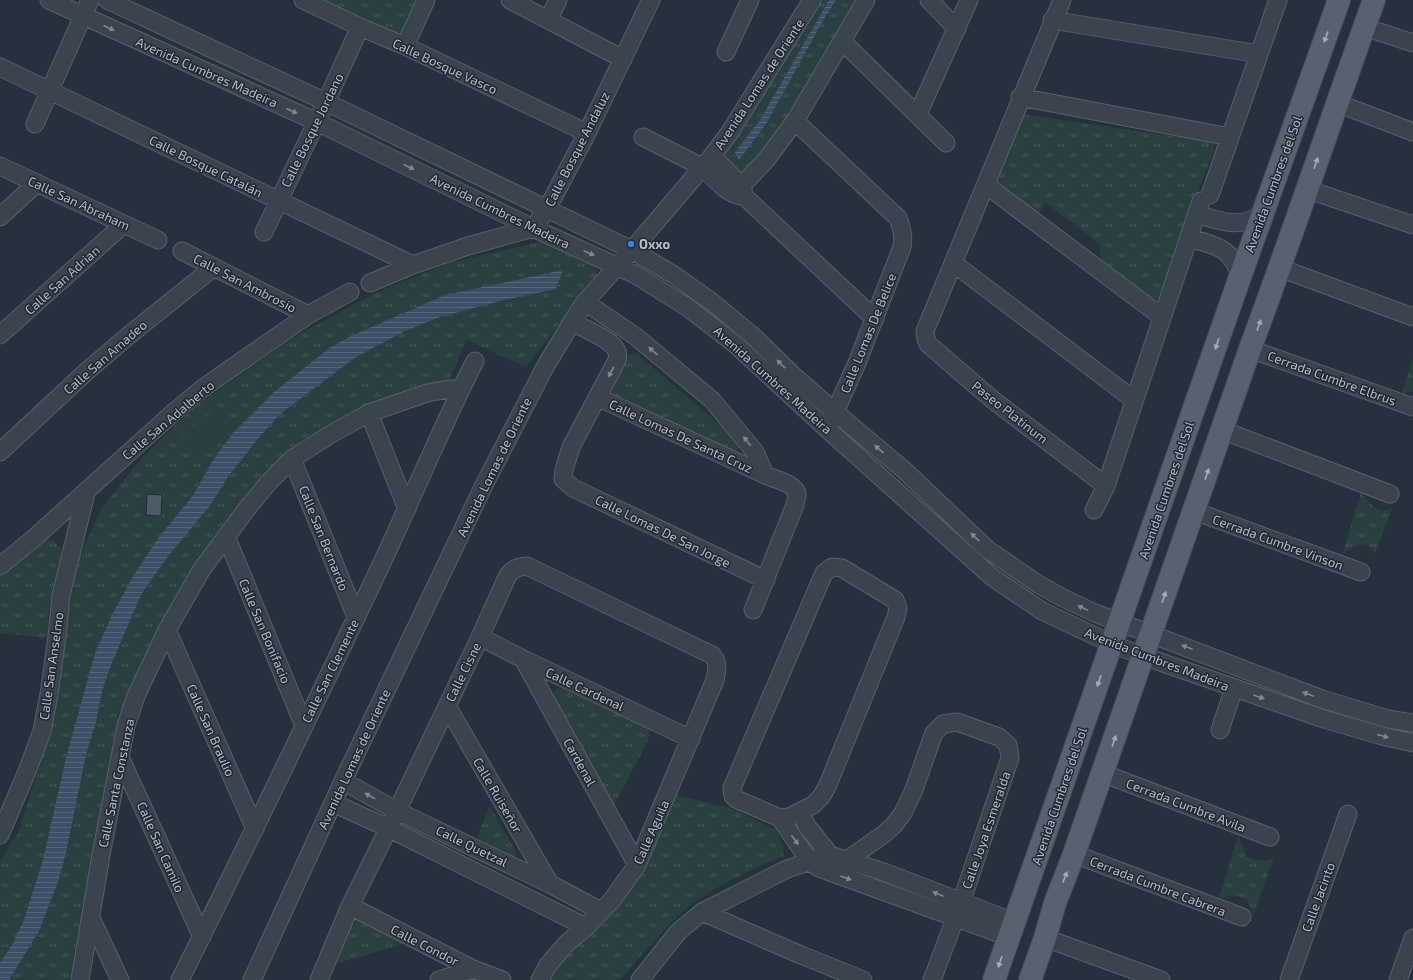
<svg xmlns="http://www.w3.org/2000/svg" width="1413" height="980" font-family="'Exo 2',sans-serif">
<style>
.park{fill:url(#park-tufts)}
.garden{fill:#293f40}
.water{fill:url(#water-rules)}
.building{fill:#4f5a69;stroke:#212a35}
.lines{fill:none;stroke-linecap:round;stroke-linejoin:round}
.minor-casing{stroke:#58616c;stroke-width:19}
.major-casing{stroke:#434c57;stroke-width:24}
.minor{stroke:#3a434e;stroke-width:17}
.major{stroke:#58626e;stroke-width:22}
.oneway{fill:#7e8792}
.oneway2{fill:#a3acb7}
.shop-dot{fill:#3f7fe0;stroke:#1f2833;stroke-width:1.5}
.labels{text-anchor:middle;stroke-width:3;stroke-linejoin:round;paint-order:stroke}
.street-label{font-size:13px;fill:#b6bec9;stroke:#1f2833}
.poi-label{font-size:13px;font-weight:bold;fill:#b6bec9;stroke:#1f2833;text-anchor:start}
</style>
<defs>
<pattern id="park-tufts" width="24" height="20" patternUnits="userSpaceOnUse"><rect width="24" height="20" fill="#293f40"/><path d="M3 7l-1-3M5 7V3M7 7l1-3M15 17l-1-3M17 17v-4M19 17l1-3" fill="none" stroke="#46595a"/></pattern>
<pattern id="water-rules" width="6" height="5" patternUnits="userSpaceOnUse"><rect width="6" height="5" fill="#3d4f66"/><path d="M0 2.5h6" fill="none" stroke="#57677b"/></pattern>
</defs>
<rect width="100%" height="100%" fill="#26313e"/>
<path class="park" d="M315,0H426L405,46Z
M812,0H866L742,186L712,156Z
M1021,114L1213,142L1214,151L1178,241L1160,299L1151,300L1100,260V244L1045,202L1039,213L995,182Z
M547,240L596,261L597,275L526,367L466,340L450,379L366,408L301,447L251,491L176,596L125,713L74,980H0V860L18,833L51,730L72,575L101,509L140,460L191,410L291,339L373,294L449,263Z
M636,353L735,438L739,444L738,453L604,396L628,355Z
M1413,358V392H1408L1401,396Z
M1361,493L1375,508L1384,511L1392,508L1375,554C1367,537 1353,547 1342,555Z
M48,539L55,542L61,548C62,559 57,570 54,582C50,600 47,619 48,638L0,633V573L38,540Z
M560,688L648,728L650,733L648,741L613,807L550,699L555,690Z
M675,795L733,809L776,830L783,847L784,856C753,869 712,887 687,908C662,930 642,956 619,980H543L585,937L607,918L626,895Z
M490,806L515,850L516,853L515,857H511L477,837Z
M1238,836L1247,857C1256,861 1266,863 1274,857L1253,916C1251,905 1245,894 1232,896C1227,896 1225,899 1219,898Z
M353,919H363L408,943L324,967Z"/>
<path class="garden" d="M217,408L231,426L195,455L181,437Z"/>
<path class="water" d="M829,0H836L821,24L766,124L739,160L735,152L760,120Z
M563,270L556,289L500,301L440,317L405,331L356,357L280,414L257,440L227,478L209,507L169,555L149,583L142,593L134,611L111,665L102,691L96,722L86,754L66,853L58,882L39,931L9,980H0V963L13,943L24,920L43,860L66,758L95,653L113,613L132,578L156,541L194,494L213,460L233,433L274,392L328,349L349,337L445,295Z"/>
<path class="building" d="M147,494L162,495L161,516L146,515Z"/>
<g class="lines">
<defs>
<path id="minor" d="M49,0L317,122L533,228L634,274L687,307L736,345L827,429L992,577L1042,611L1112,644L1143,656L1324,719L1382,736L1413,743
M107,0L326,102L547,209L632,250L674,275L712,302L753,336L792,374L836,413L904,470L987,549L1038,584L1063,598L1095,613L1322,699L1388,719L1413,723
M303,0L360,27L405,46L587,133
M510,0L623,59
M929,0L957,29
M1062,0L925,331L926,339L928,344L993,400L1106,486
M548,20L558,0
M1052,20L1259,54
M1364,27L1413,43
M842,41L946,143
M405,46L426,0
M726,52L750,0
M0,67L413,265
M1020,97L1230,137
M1337,103L1413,132
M918,114L969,0
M795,121L898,218C902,229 904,236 902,247L857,363L830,423
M35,124L90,0
M643,137L702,167L724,188L734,194L745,197L875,319
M712,156L742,186L744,195
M0,166L158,240
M986,185L1162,317
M1306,189L1413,225
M734,194L766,160L795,121L866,0
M1210,195L1278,0
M1197,214C1222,222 1239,229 1263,214
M0,217L37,183
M264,232L326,102L360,27
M1189,238C1215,245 1233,248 1240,277
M182,251L308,315
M953,263L1134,400
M1280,268L1413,317
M370,283L413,265L468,246L533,228L547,209L587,133L651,0
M585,302L635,336L712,400L755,452L765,475
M572,322C582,327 609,339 615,348C618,352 618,356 617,360L571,447L564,470L563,479L573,488L766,580
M0,335L124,224
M1250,349L1413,407
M597,397L765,475C774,479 797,484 797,495C797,498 795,502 795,505L753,610
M369,413L407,509
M1222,430L1390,494
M0,452L87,371L128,336L214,267
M292,459L356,617
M1094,510L1106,486L1201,201
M1194,511L1361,572
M226,536L304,726
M0,566L33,539L174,412L203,388L308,315L350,292
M832,567L842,568L895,600L898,608L896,617L827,787L821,797L813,805L789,817L780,818L736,799L733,796L732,788L824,573Z
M167,630L255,829
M480,637L523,659L691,739
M523,659L637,865
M447,706L550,884
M1220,730L1234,688
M120,757L202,937
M1102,773L1270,837
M343,781L397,811L550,884L601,911
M333,803L388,828L586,927
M800,812L807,826L830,855L884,872L1014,922
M780,818L810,862L819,868L1009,937
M0,835L28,769L42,731L49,694L57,637L61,595L86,493
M1074,854L1242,917
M847,860L884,834L894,825L903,813L913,792L934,733L943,724L957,722L999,737L1008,745L1010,758L961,903L932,980
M350,906L473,969L502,980
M702,912L801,955L863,980
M91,918L120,980
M1045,938L1161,980
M80,980L101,855L126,726L136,696L167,630L202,569L249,506L270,481L292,459L331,434L369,413L427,393L449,389H461
M180,980C248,843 315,705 380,567C412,499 441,428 475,361
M252,980L343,781L484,485L545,367L572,322L585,302L632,250L712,156L730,132L812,0
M319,980L350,906L397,811L480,637L508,575C514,568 518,567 527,566L712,655C719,662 717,671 715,680L637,865L612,900L586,927L567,943L548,965L540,980
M439,980L473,969
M640,980L678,932L702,912L787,869L820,858
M1289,980L1348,814
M1398,980L1413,938"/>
<path id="major" d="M994,980L1240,277L1339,0
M1030,980L1045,938L1055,903L1074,854L1250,349C1293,233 1332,116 1374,0"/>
</defs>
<use href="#minor" class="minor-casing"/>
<use href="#major" class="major-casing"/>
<use href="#minor" class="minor"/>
<use href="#major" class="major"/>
</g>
<defs><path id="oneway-solid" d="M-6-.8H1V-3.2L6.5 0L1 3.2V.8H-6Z"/></defs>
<g class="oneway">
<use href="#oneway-solid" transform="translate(109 28) rotate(24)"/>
<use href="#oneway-solid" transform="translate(292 111) rotate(24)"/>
<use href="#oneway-solid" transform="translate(409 167) rotate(26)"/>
<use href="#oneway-solid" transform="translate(589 253) rotate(24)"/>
<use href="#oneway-solid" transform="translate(653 351) rotate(-140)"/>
<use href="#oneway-solid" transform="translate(781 364) rotate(-135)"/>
<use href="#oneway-solid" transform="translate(611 372) rotate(119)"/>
<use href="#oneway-solid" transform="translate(747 441) rotate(-128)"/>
<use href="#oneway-solid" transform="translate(879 449) rotate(-140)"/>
<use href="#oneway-solid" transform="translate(975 537) rotate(-137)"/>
<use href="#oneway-solid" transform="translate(1083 608) rotate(-154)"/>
<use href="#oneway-solid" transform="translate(1187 647) rotate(-159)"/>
<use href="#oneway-solid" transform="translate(1308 694) rotate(-159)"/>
<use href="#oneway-solid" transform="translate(1259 697) rotate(19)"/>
<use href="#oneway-solid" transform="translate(1383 736) rotate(15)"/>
<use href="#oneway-solid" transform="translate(370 796) rotate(-151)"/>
<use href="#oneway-solid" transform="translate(795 840) rotate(54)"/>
<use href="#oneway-solid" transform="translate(846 878) rotate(20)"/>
<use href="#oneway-solid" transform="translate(938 894) rotate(-158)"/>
</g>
<g class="oneway2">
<use href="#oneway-solid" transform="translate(1326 37) rotate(110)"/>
<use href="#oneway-solid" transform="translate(1316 163) rotate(-71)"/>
<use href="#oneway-solid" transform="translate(1259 325) rotate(-70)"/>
<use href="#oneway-solid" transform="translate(1217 344) rotate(109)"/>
<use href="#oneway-solid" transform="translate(1207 474) rotate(-71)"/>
<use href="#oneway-solid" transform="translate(1164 597) rotate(-71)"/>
<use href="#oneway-solid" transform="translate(1099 681) rotate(109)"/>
<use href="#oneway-solid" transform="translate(1114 741) rotate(-71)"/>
<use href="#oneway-solid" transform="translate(1065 877) rotate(-69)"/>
<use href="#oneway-solid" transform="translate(1000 962) rotate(109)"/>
</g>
<circle class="shop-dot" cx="631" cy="244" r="4"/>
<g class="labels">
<g class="street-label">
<text transform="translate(445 66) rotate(25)" y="5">Calle Bosque Vasco</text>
<text transform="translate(207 72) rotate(24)" y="5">Avenida Cumbres Madeira</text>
<text transform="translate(759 84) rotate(-57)" y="5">Avenida Lomas de Oriente</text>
<text transform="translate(312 130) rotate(-64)" y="5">Calle Bosque Jordano</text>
<text transform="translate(577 149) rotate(-63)" y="5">Calle Bosque Andaluz</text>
<text transform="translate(206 166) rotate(26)" y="5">Calle Bosque Catalán</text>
<text transform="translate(1273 184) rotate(-70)" y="5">Avenida Cumbres del Sol</text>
<text transform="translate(79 203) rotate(25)" y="5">Calle San Abraham</text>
<text transform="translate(500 211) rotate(26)" y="5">Avenida Cumbres Madeira</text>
<text transform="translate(62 280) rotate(-42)" y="5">Calle San Adrian</text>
<text transform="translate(245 283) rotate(27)" y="5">Calle San Ambrosio</text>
<text transform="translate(868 333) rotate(-68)" y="5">Calle Lomas De Belice</text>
<text transform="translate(105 357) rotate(-41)" y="5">Calle San Amadeo</text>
<text transform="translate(1332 378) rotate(20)" y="5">Cerrada Cumbre Elbrus</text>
<text transform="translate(773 380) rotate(42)" y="5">Avenida Cumbres Madeira</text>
<text transform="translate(1010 412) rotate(38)" y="5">Paseo Platinum</text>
<text transform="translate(168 420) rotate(-40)" y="5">Calle San Adalberto</text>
<text transform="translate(681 436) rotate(25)" y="5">Calle Lomas De Santa Cruz</text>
<text transform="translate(494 467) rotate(-64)" y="5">Avenida Lomas de Oriente</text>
<text transform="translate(1166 490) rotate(-71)" y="5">Avenida Cumbres del Sol</text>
<text transform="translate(663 531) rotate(26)" y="5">Calle Lomas De San Jorge</text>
<text transform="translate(324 538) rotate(68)" y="5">Calle San Bernardo</text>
<text transform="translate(1278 542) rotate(20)" y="5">Cerrada Cumbre Vinson</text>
<text transform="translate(265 631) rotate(67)" y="5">Calle San Bonifacio</text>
<text transform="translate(1157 659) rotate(21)" y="5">Avenida Cumbres Madeira</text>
<text transform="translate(51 666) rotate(-82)" y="5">Calle San Anselmo</text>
<text transform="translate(330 671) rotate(-64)" y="5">Calle San Clemente</text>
<text transform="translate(463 672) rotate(-64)" y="5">Calle Cisne</text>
<text transform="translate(585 689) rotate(25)" y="5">Calle Cardenal</text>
<text transform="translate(211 730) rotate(66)" y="5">Calle San Braulio</text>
<text transform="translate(354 759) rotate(-65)" y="5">Avenida Lomas de Oriente</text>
<text transform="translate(580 762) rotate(61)" y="5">Cardenal</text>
<text transform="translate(116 783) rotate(-78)" y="5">Calle Santa Constanza</text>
<text transform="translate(498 795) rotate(60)" y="5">Calle Ruiseñor</text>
<text transform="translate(1059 796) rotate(-71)" y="5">Avenida Cumbres del Sol</text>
<text transform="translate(1186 805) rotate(21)" y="5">Cerrada Cumbre Avila</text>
<text transform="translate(986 830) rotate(-71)" y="5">Calle Joya Esmeralda</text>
<text transform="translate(651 832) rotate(-66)" y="5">Calle Aguila</text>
<text transform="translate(472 846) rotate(26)" y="5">Calle Quetzal</text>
<text transform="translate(161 847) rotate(66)" y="5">Calle San Camilo</text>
<text transform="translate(1158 886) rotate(21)" y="5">Cerrada Cumbre Cabrera</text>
<text transform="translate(1318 897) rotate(-70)" y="5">Calle Jacinto</text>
<text transform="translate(425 945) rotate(27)" y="5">Calle Condor</text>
</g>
<g class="poi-label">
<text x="639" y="249">Oxxo</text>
</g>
</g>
</svg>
